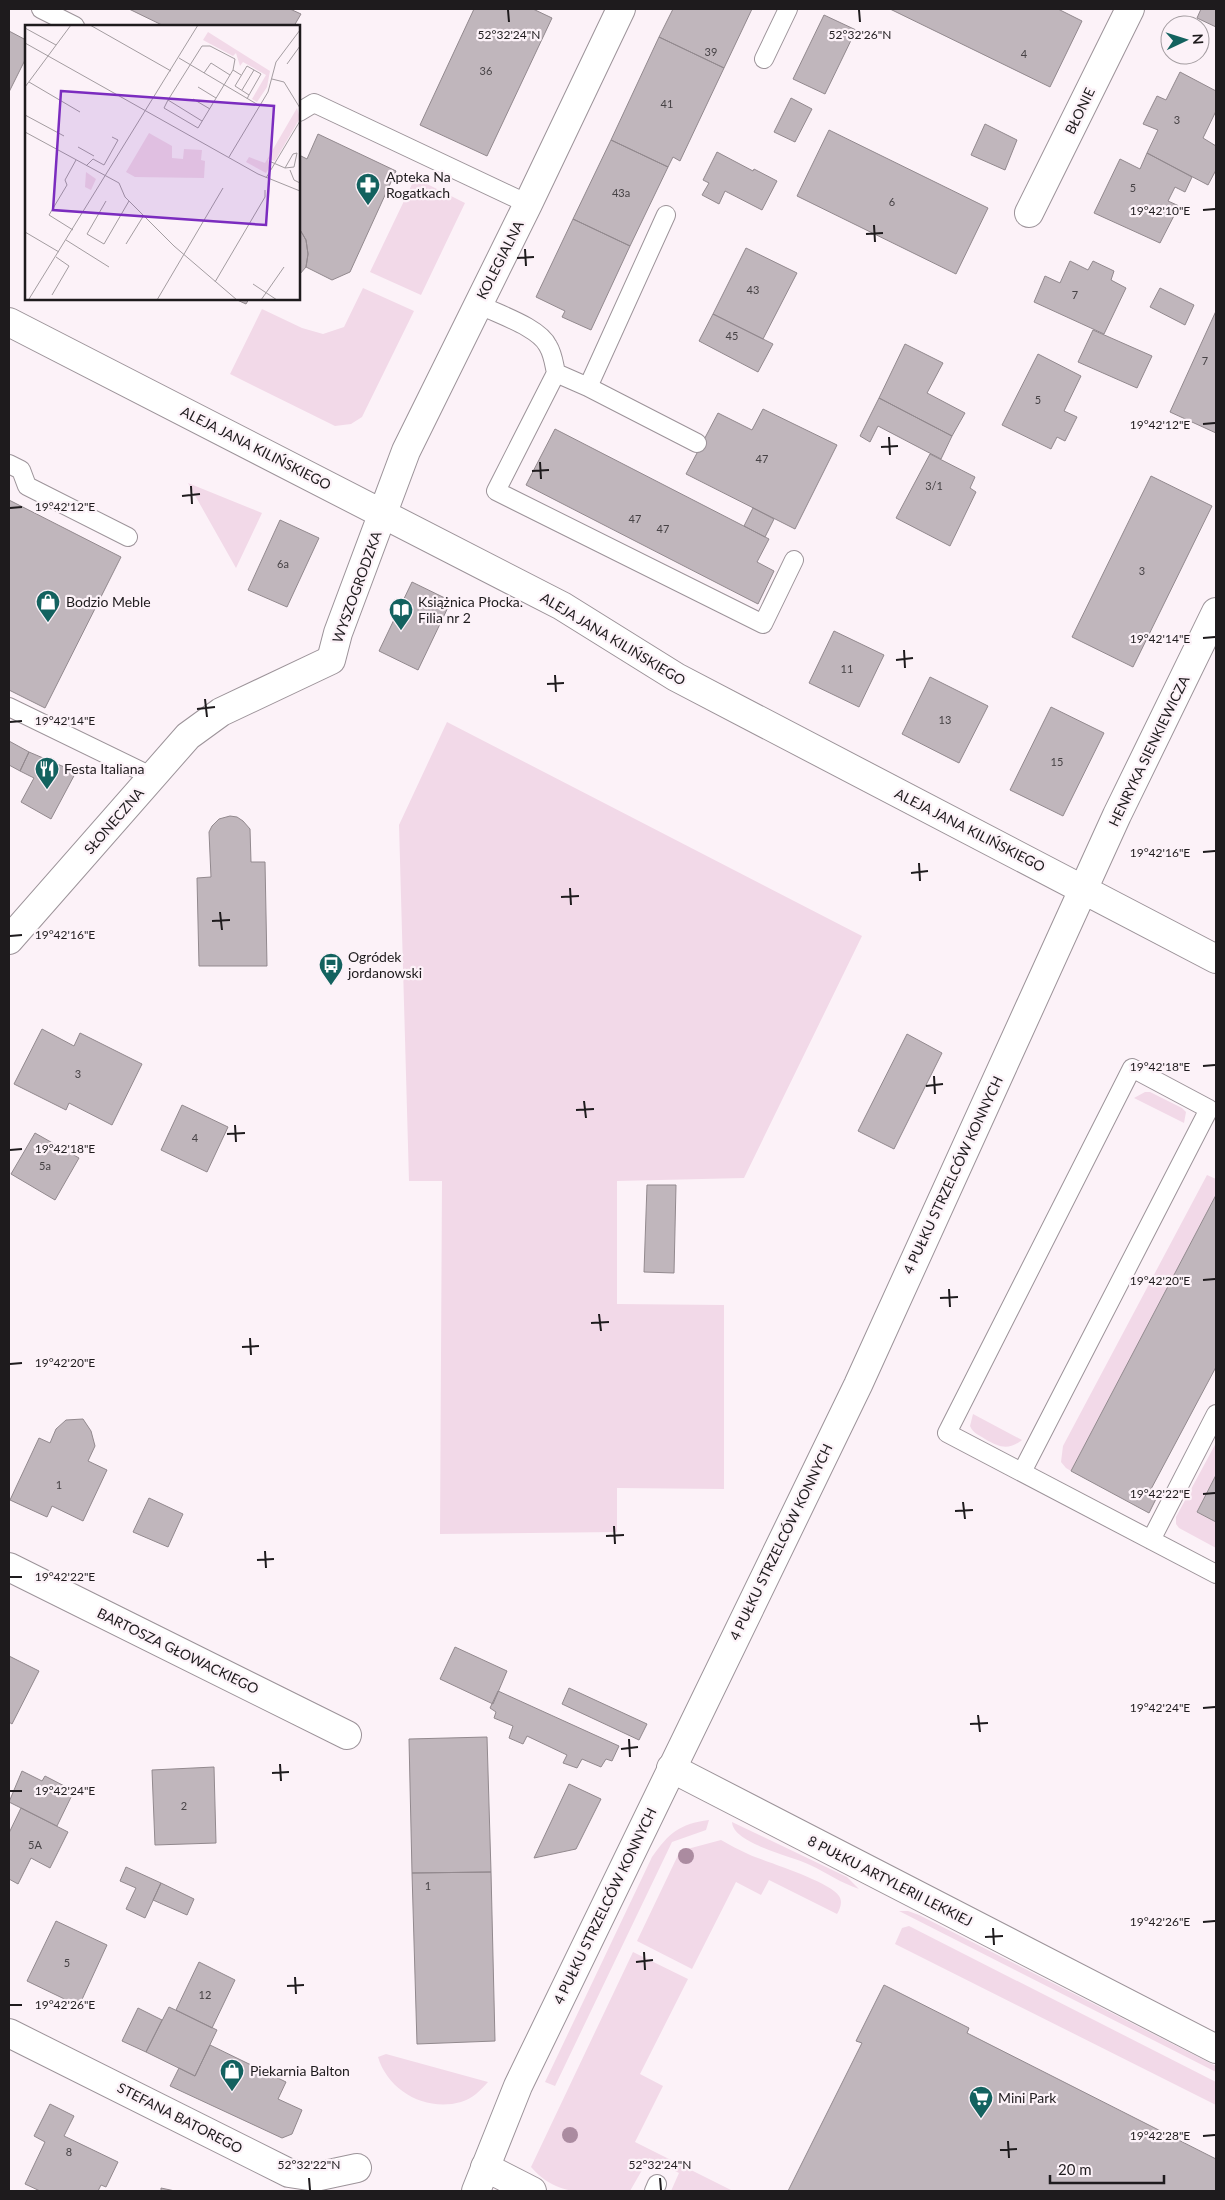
<svg xmlns="http://www.w3.org/2000/svg" width="1225" height="2200" font-family="Lato,sans-serif">
<style>
.green{fill:#f2d9e8}
.building{fill:#c0b6bc;stroke:#92898e}
.lines{fill:none;stroke-linecap:round;stroke-linejoin:round}
.lane-casing{stroke:#9c9399;stroke-width:20}
.street-casing{stroke:#9c9399;stroke-width:30}
.secondary-casing{stroke:#9c9399;stroke-width:30}
.lane{stroke:#fff;stroke-width:18}
.street{stroke:#fff;stroke-width:28}
.secondary{stroke:#fff;stroke-width:28}
.tree{fill:#ab8ba0}
.ticks{fill:none;stroke:#1e1b1d;stroke-width:2}
.labels{text-anchor:middle;stroke-width:4.5;stroke-linejoin:round;paint-order:stroke}
.number-label{font-size:11px;fill:#464245}
.street-label{font-size:14px;fill:#1e1b1d;stroke:#fcf2f8}
.poi-label{font-size:14px;fill:#1e1b1d;stroke:#fcf2f8;text-anchor:start}
.inset-road{fill:none;stroke:#a39ca0;stroke-width:1}
.view{fill:#7b2cbf;fill-opacity:0.15;stroke:#7b2cbf;stroke-width:2.5}
.inset-edge{fill:none;stroke:#1e1b1d;stroke-width:2.5}
.ticks-label{font-size:12px;text-anchor:middle;fill:#1e1b1d;stroke:#fcf2f8;stroke-width:4.5;stroke-linejoin:round;paint-order:stroke}
</style>
<rect width="100%" height="100%" fill="#fcf2f8"/>
<path class="green" d="M415,178L465,203L421,295L370,272Z
M363,288L414,311L362,417L351,424L335,426L230,374L262,309L302,328L323,334L344,327Z
M188,483L262,513L236,568Z
M447,722L862,936L744,1178L617,1181V1304L724,1305V1489L617,1488V1532L440,1534L442,1181H409L399,825Z
M1145,1092H1150L1182,1108L1186,1112L1184,1123L1134,1098Z
M1207,1175L1216,1179V1195L1071,1471L1066,1468L1061,1462L1063,1446Z
M973,1414L1022,1440C1008,1451 999,1447 985,1439C979,1435 973,1433 970,1426Z
M1216,1443V1475L1197,1512L1216,1522V1548L1179,1528L1176,1524V1517Z
M709,1820L706,1830L672,1842L555,2086L545,2082L652,1857C669,1833 679,1824 709,1820Z
M732,1822L847,1877L859,1889C841,1883 827,1873 810,1865C793,1856 733,1844 732,1822Z
M721,1840C730,1845 739,1850 748,1854C768,1863 829,1881 839,1896C843,1902 840,1909 837,1914L769,1880L761,1895L736,1882L692,1969L637,1941L680,1851Z
M899,1911H908L919,1915L1216,2066V2072Z
M909,1926L1216,2082V2105L895,1944L902,1928Z
M633,1952L688,1979L640,2074L663,2086L635,2142L733,2191H671L679,2173L649,2158L630,2191C590,2191 560,2200 531,2167Z
M386,2054L488,2082C481,2090 472,2099 461,2102C426,2112 388,2091 378,2057Z"/>
<path class="building" d="M129,9H290L301,14L294,26H164Z
M474,9H533L552,18L487,156L420,125Z
M673,9H752L724,68L659,37Z
M890,9H1058L1082,21L1050,87Z
M1201,9H1216V27L1197,18Z
M824,15L856,30L825,94L793,79Z
M9,31L26,40V58L9,92Z
M659,37L724,68L680,161L673,157L668,167L611,140Z
M1180,72L1216,91V111L1203,138L1216,146V170L1208,185L1147,153L1158,130L1143,124L1157,96L1166,100Z
M791,98L812,109L795,142L774,132Z
M985,124L1017,140L1005,170L971,155Z
M829,130L988,208L956,274L797,196Z
M318,134L396,171L350,272L332,280L306,267L308,254L306,240L299,228V155L307,159Z
M611,140L668,167L630,246L573,219Z
M717,152L753,171L754,169L777,181L762,210L725,191L719,204L702,195L709,183L703,180Z
M1147,153L1192,177L1185,192L1175,187L1168,201L1179,206L1160,243L1094,213L1120,159L1140,169Z
M573,219L630,246L591,330L562,317L565,311L536,297Z
M299,228L306,240L308,254L306,267L299,275Z
M746,248L797,273L763,339L713,314Z
M1070,261L1088,270L1093,261L1114,271L1111,280L1126,288L1104,334L1034,302L1045,276L1060,283Z
M1160,288L1194,305L1185,325L1150,307Z
M235,299H249L246,304Z
M1216,311V433L1170,412Z
M713,314L773,344L758,372L699,341Z
M1093,330L1152,356L1137,388L1078,362Z
M905,344L943,363L927,393L965,413L952,436L879,398Z
M1038,354L1081,376L1064,411L1077,417L1065,441L1057,437L1051,449L1002,425Z
M879,398L952,436L941,459L878,426L870,442L860,436Z
M763,409L837,445L795,529L686,474L718,413L752,430Z
M555,429L769,539L757,562L774,571L758,604L526,485Z
M930,454L975,477L970,488L976,492L950,546L896,518Z
M1151,476L1212,506L1133,667L1072,637Z
M9,500L121,557L45,708L9,690Z
M753,508L774,519L765,537L744,526Z
M280,520L319,538L287,607L248,590Z
M412,582L451,601L418,670L379,651Z
M834,631L884,655L859,707L809,683Z
M930,677L988,706L959,763L902,734Z
M1051,707L1104,733L1063,816L1010,790Z
M9,741L29,752L20,771L9,765Z
M29,752L76,772L51,819L21,802L34,778L20,771Z
M230,816L237,817L243,821L250,829L251,862H265L267,966H199L197,878L211,877L209,832L212,826L219,819Z
M42,1029L74,1046L80,1033L142,1064L112,1125L69,1103L66,1110L14,1084Z
M907,1034L942,1053L894,1149L858,1131Z
M182,1105L228,1127L207,1172L161,1150Z
M35,1133L79,1158L55,1200L11,1174Z
M647,1185H676L674,1273L644,1272Z
M1216,1195V1367L1150,1491L1158,1495L1149,1513L1071,1471Z
M83,1419L91,1431L95,1446L88,1461L107,1470L83,1521L52,1506L47,1517L10,1500L39,1438L50,1443L56,1429L66,1420Z
M1216,1475V1522L1197,1512Z
M149,1498L183,1514L168,1547L133,1532Z
M455,1647L507,1671L493,1704L440,1679Z
M9,1656L39,1671L12,1724L9,1722Z
M569,1688L647,1724L639,1740L562,1704Z
M498,1691L619,1746L612,1761L606,1759L601,1767L582,1759L577,1768L563,1763L567,1755L527,1736L523,1744L509,1738L513,1726L494,1718L496,1712L490,1708Z
M487,1737L491,1872L412,1873L409,1739Z
M214,1767L216,1843L155,1845L152,1770Z
M22,1771L42,1781L45,1776L74,1791L57,1826L9,1802Z
M569,1784L601,1799L576,1849L534,1858Z
M21,1808L68,1832L50,1868L31,1858L18,1884L9,1879V1833Z
M126,1867L161,1883L145,1918L126,1909L136,1888L120,1881Z
M491,1872L495,2041L417,2044L412,1873Z
M161,1883L194,1899L187,1915L153,1900Z
M56,1921L107,1945L79,2006L27,1981Z
M199,1962L235,1980L212,2028L176,2010Z
M884,1985L969,2028L967,2033L1216,2159V2191H788L862,2043L856,2041Z
M169,2007L217,2030L195,2076L146,2052Z
M138,2008L162,2020L146,2052L122,2041Z
M210,2045L286,2082L278,2099L302,2110L292,2134L282,2138L170,2086L179,2068L195,2076Z
M50,2104L74,2116L64,2136L118,2162L106,2187L101,2185L98,2191H40L25,2184L45,2142L34,2136Z
M161,2188L175,2191H161Z"/>
<g class="lines">
<defs>
<path id="lane" d="M41,9L75,26
M764,59L788,9
M299,112L314,103L528,204
M478,304C497,314 539,327 548,346C553,354 554,364 556,373L496,491L763,624L794,560
M556,373L588,387L697,443
M588,387L666,215
M9,464L21,470L27,486L128,537
M9,707L153,777
M1022,1472L1209,1109L1132,1068L947,1433L1216,1574
M1151,1540L1216,1414
M654,2191L657,2184"/>
<path id="street" d="M1029,213L1130,9
M9,1567L347,1735
M671,1768L1216,2049
M9,2033L289,2173L315,2177L357,2168
M485,2167L532,2191"/>
<path id="secondary" d="M9,322L562,606L676,677L1216,959
M9,940L188,736L221,712L331,660L338,633L406,451L528,204L621,9
M476,2191L518,2086L858,1385L1117,815L1216,612"/>
</defs>
<use href="#lane" class="lane-casing"/>
<use href="#street" class="street-casing"/>
<use href="#secondary" class="secondary-casing"/>
<use href="#lane" class="lane"/>
<use href="#street" class="street"/>
<use href="#secondary" class="secondary"/>
</g>
<g class="tree">
<circle cx="686" cy="1856" r="8"/>
<circle cx="570" cy="2135" r="8"/>
</g>
<path class="ticks" d="M508,10L509,22M859,10L860,22M1203,210L1215,209M874,225L875,242M866,234L883,233M525,249L526,266M517,258L534,257M1203,424L1215,423M889,437L890,455M881,447L898,446M540,462L541,479M532,471L549,470M191,486L192,504M182,496L200,494M10,508L22,507M1203,638L1215,637M904,650L905,668M896,660L913,658M555,675L556,692M547,684L564,683M205,699L207,717M197,709L215,707M10,722L22,721M1203,852L1215,851M919,863L920,881M911,873L928,871M570,888L571,905M561,897L579,896M220,912L222,930M212,921L230,920M10,936L22,935M1203,1066L1215,1065M934,1076L935,1094M926,1086L943,1084M584,1101L586,1118M576,1110L594,1109M235,1125L236,1142M227,1134L245,1133M10,1150L22,1149M1203,1280L1215,1279M949,1289L950,1307M940,1298L958,1297M599,1314L601,1331M591,1323L609,1322M250,1338L251,1355M242,1347L259,1346M10,1364L22,1363M1203,1494L1215,1493M963,1502L965,1519M955,1511L973,1510M614,1526L615,1544M606,1536L624,1535M265,1551L266,1568M257,1560L274,1559M10,1577H22M1203,1708L1215,1707M978,1715L980,1732M970,1724L988,1723M629,1739L630,1757M621,1749L638,1747M280,1764L281,1781M272,1773L289,1772M10,1791H22M1203,1922L1215,1921M993,1928L994,1945M985,1937L1003,1936M644,1952L645,1970M636,1962L653,1960M295,1977L296,1994M287,1986L304,1985M10,2005H22M1203,2136L1215,2135M1008,2141L1009,2158M1000,2150L1017,2149M309,2178L310,2190M660,2178L661,2190"/>
<defs>
<symbol id="pharmacy-pin" viewBox="-11 -11 22 30"><path d="M0 17L-7.5 6A9.5 9.5 0 1 1 7.5 6Z" fill="#13625f" stroke="#fcf2f8"/><path d="M-2-6h4v4h4v4h-4v4h-4v-4h-4v-4h4Z" fill="#fff"/></symbol>
<symbol id="shop-pin" viewBox="-11 -11 22 30"><path d="M0 17L-7.5 6A9.5 9.5 0 1 1 7.5 6Z" fill="#13625f" stroke="#fcf2f8"/><path d="M-5-2.5h2.3a2.7 3.5 0 0 1 5.4 0H5L5.5 6h-11ZM-1.5-2.5h3a1.5 2.3 0 0 0-3 0Z" fill="#fff"/></symbol>
<symbol id="library-pin" viewBox="-11 -11 22 30"><path d="M0 17L-7.5 6A9.5 9.5 0 1 1 7.5 6Z" fill="#13625f" stroke="#fcf2f8"/><path d="M-6-4Q-3-5.5-.7-3.5V5Q-3 3-6 4ZM6-4Q3-5.5 .7-3.5V5Q3 3 6 4Z" fill="#fff"/></symbol>
<symbol id="restaurant-pin" viewBox="-11 -11 22 30"><path d="M0 17L-7.5 6A9.5 9.5 0 1 1 7.5 6Z" fill="#13625f" stroke="#fcf2f8"/><path d="M-5-6h1v4h1v-4h1v4h1v-4h1v5L-1.5 .5V6h-2V.5L-5-1ZM5-6V6H3V1.5H1.5Q1.5-4 5-6Z" fill="#fff"/></symbol>
<symbol id="bus-pin" viewBox="-11 -11 22 30"><path d="M0 17L-7.5 6A9.5 9.5 0 1 1 7.5 6Z" fill="#13625f" stroke="#fcf2f8"/><path d="M-5-6H5V4H4V6H2V4H-2V6H-4V4H-5ZM-3.5-4V0h7V-4ZM-3.5 1.2v1.5H-2V1.2ZM2 1.2v1.5H3.5V1.2Z" fill="#fff"/></symbol>
<symbol id="supermarket-pin" viewBox="-11 -11 22 30"><path d="M0 17L-7.5 6A9.5 9.5 0 1 1 7.5 6Z" fill="#13625f" stroke="#fcf2f8"/><path d="M-6-5.5h2.5l.6 2H6L4.5 2H-2.5L-4.4-4H-6ZM-1.5 3.2a1.3 1.3 0 1 0 .1 0ZM3 3.2a1.3 1.3 0 1 0 .1 0Z" fill="#fff"/></symbol>
</defs>
<g fill-rule="evenodd">
<use href="#pharmacy-pin" x="354" y="171" width="28" height="38"/>
<use href="#shop-pin" x="34" y="588" width="28" height="38"/>
<use href="#library-pin" x="387" y="596" width="28" height="38"/>
<use href="#restaurant-pin" x="33" y="755" width="28" height="38"/>
<use href="#bus-pin" x="317" y="951" width="28" height="38"/>
<use href="#shop-pin" x="218" y="2057" width="28" height="38"/>
<use href="#supermarket-pin" x="967" y="2084" width="28" height="38"/>
</g>
<g class="labels">
<g class="number-label">
<text x="711" y="56">39</text>
<text x="1024" y="58">4</text>
<text x="486" y="75">36</text>
<text x="667" y="108">41</text>
<text x="1177" y="124">3</text>
<text x="1133" y="192">5</text>
<text x="621" y="197">43a</text>
<text x="892" y="206">6</text>
<text x="753" y="294">43</text>
<text x="1075" y="299">7</text>
<text x="732" y="340">45</text>
<text x="1205" y="365">7</text>
<text x="1038" y="404">5</text>
<text x="762" y="463">47</text>
<text x="934" y="490">3/1</text>
<text x="635" y="523">47</text>
<text x="663" y="533">47</text>
<text x="283" y="568">6a</text>
<text x="1142" y="575">3</text>
<text x="847" y="673">11</text>
<text x="945" y="724">13</text>
<text x="1057" y="766">15</text>
<text x="78" y="1078">3</text>
<text x="195" y="1142">4</text>
<text x="45" y="1170">5a</text>
<text x="59" y="1489">1</text>
<text x="184" y="1810">2</text>
<text x="35" y="1849">5A</text>
<text x="428" y="1890">1</text>
<text x="67" y="1967">5</text>
<text x="205" y="1999">12</text>
<text x="69" y="2156">8</text>
</g>
<g class="street-label">
<text transform="translate(1080 111) rotate(-64)" y="5">BŁONIE</text>
<text transform="translate(500 260) rotate(-63)" y="5">KOLEGIALNA</text>
<text transform="translate(256 448) rotate(27)" y="5">ALEJA JANA KILIŃSKIEGO</text>
<text transform="translate(357 587) rotate(-70)" y="5">WYSZOGRODZKA</text>
<text transform="translate(613 639) rotate(31)" y="5">ALEJA JANA KILIŃSKIEGO</text>
<text transform="translate(1149 751) rotate(-64)" y="5">HENRYKA SIENKIEWICZA</text>
<text transform="translate(114 821) rotate(-49)" y="5">SŁONECZNA</text>
<text transform="translate(970 830) rotate(27)" y="5">ALEJA JANA KILIŃSKIEGO</text>
<text transform="translate(953 1175) rotate(-65)" y="5">4 PUŁKU STRZELCÓW KONNYCH</text>
<text transform="translate(781 1542) rotate(-64)" y="5">4 PUŁKU STRZELCÓW KONNYCH</text>
<text transform="translate(178 1651) rotate(26)" y="5">BARTOSZA GŁOWACKIEGO</text>
<text transform="translate(890 1881) rotate(27)" y="5">8 PUŁKU ARTYLERII LEKKIEJ</text>
<text transform="translate(605 1906) rotate(-64)" y="5">4 PUŁKU STRZELCÓW KONNYCH</text>
<text transform="translate(180 2118) rotate(27)" y="5">STEFANA BATOREGO</text>
</g>
<g class="poi-label">
<text x="386" y="182">Apteka Na<tspan x="386" dy="16">Rogatkach</tspan></text>
<text x="66" y="607">Bodzio Meble</text>
<text x="418" y="607">Książnica Płocka.<tspan x="418" dy="16">Filia nr 2</tspan></text>
<text x="64" y="774">Festa Italiana</text>
<text x="348" y="962">Ogródek<tspan x="348" dy="16">jordanowski</tspan></text>
<text x="250" y="2076">Piekarnia Balton</text>
<text x="998" y="2103">Mini Park</text>
</g>
</g>
<g transform="translate(25 25)">
<rect width="275" height="275" fill="#fcf2f8"/>
<path d="M183,7L245,46L242,62L232,77L227,74L241,50L218,37L215,41L211,28L208,31L178,15ZM272,83L275,93L250,136L243,134L245,141L241,148L221,137L224,132L240,138ZM124,108L147,121V133L158,134L159,124L177,125L176,135L180,136L179,153L110,152L101,147ZM61,147L71,154L66,165L60,162Z" fill="#f2d9e8"/>
<path class="inset-road" d="M65,0L146,46M0,3L31,20M0,18L233,149L275,166M154,33L235,81M262,39L275,21M179,48L186,38L205,50M247,54L259,57L275,83M4,57L55,87M199,60L208,45L216,50M0,62L46,0M173,62L191,73M217,65L229,45M168,74L185,84M222,74L224,70L236,49L222,41L210,61L224,70M143,75L177,21H185L210,34L208,45M0,90L39,111M177,96L143,75L139,83L173,103L199,60M0,107L94,158L100,172L149,221L212,275M53,122L69,131M204,132L243,67L251,37L275,5M244,136L260,143L268,129L272,128L269,142L260,143M61,141L68,134L79,140L93,115L87,112M265,145L269,155L275,158M241,153L275,96M81,176L62,209L79,219L104,176M48,205L24,190L42,160L40,155L51,135M0,207L34,227M41,215L84,242M101,219L119,190M190,257L240,172V165M228,259L252,275M27,270L44,241L31,232M4,274L173,0M132,275L198,163M236,275L259,242"/>
<path class="view" d="M36,66L249,81L241,200L28,185Z"/>
<rect width="275" height="275" class="inset-edge"/>
</g>
<g class="ticks-label">
<text x="509" y="39">52°32'24"N</text>
<text x="860" y="39">52°32'26"N</text>
<text x="1160" y="215">19°42'10"E</text>
<text x="1160" y="429">19°42'12"E</text>
<text x="65" y="511">19°42'12"E</text>
<text x="1160" y="643">19°42'14"E</text>
<text x="65" y="725">19°42'14"E</text>
<text x="1160" y="857">19°42'16"E</text>
<text x="65" y="939">19°42'16"E</text>
<text x="1160" y="1071">19°42'18"E</text>
<text x="65" y="1153">19°42'18"E</text>
<text x="1160" y="1285">19°42'20"E</text>
<text x="65" y="1367">19°42'20"E</text>
<text x="1160" y="1498">19°42'22"E</text>
<text x="65" y="1581">19°42'22"E</text>
<text x="1160" y="1712">19°42'24"E</text>
<text x="65" y="1795">19°42'24"E</text>
<text x="1160" y="1926">19°42'26"E</text>
<text x="65" y="2009">19°42'26"E</text>
<text x="1160" y="2140">19°42'28"E</text>
<text x="309" y="2169">52°32'22"N</text>
<text x="660" y="2169">52°32'24"N</text>
</g>
<rect width="1225" height="2200" fill="none" stroke="#1e1b1d" stroke-width="20"/>
<g transform="translate(1185 40) rotate(86)"><circle r="24" fill="#fcf2f8" stroke="#a39ca0"/>
<path d="M0-4L9 19L0 12L-9 19Z" fill="#13625f"/>
<text y="-8" font-size="14" font-weight="bold" text-anchor="middle" fill="#1e1b1d">N</text>
</g>
<path d="M1050 2175v8h114v-8" fill="none" stroke="#1e1b1d" stroke-width="2.5"/>
<text x="1058" y="2175" font-size="15" fill="#1e1b1d" stroke="#fcf2f8" stroke-width="4" paint-order="stroke">20 m</text>
</svg>
